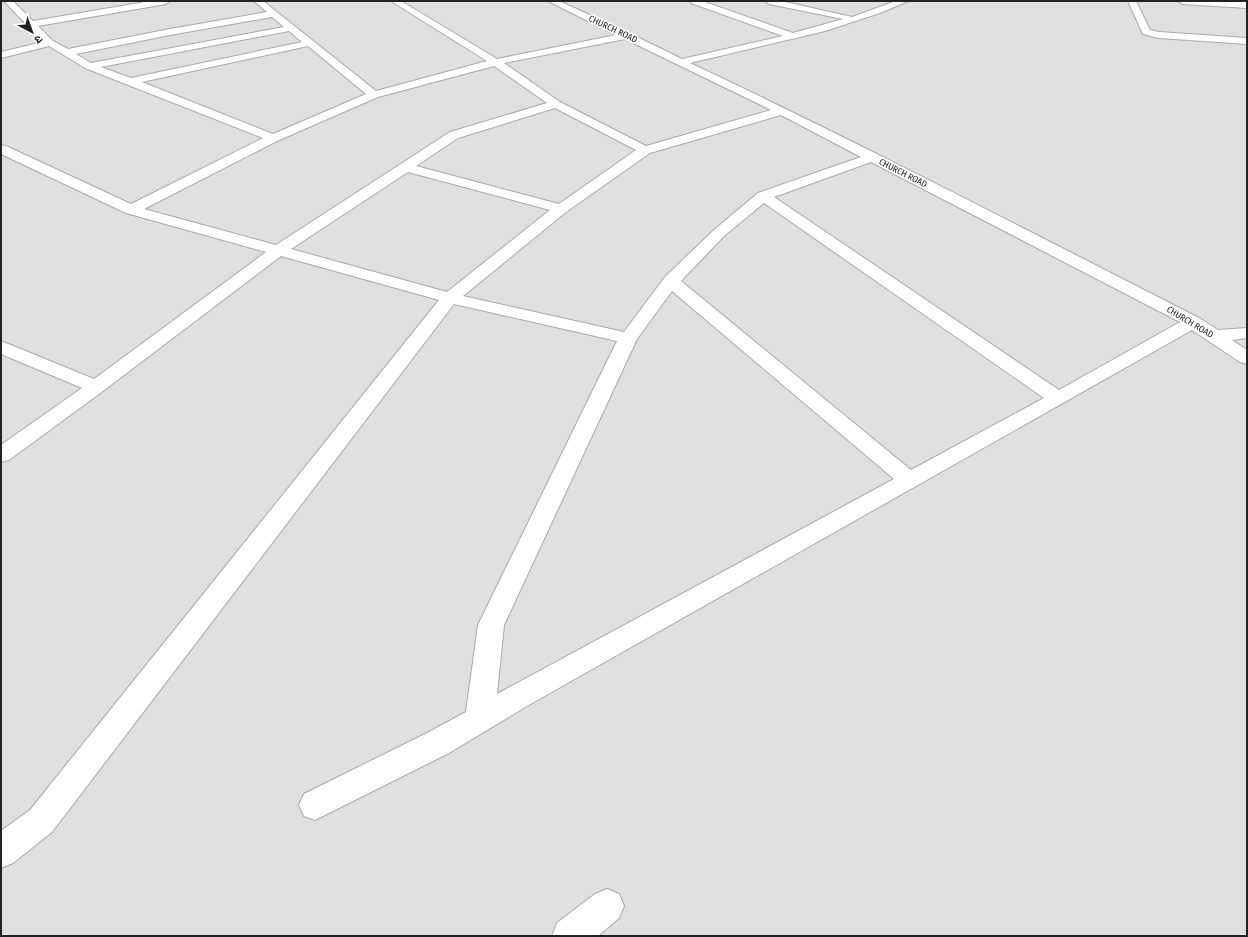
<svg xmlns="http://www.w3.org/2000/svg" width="1248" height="937" font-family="'Fira Sans Condensed','Noto Sans Devanagari',sans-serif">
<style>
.residential{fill:#e0dfdf}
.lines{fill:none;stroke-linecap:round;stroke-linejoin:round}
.minor-casing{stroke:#a9a9a9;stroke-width:2}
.minor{fill:#fff;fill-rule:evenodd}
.labels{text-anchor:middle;stroke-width:3.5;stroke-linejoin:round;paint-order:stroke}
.far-street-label{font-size:9px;fill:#222;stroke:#fff}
</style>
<rect width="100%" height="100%" fill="#f2efe9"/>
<path class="residential" d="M1,1H1247V936H1Z"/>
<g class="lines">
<defs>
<path id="minor" d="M4,1H13L33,21L151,1H170L166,4L38,26L53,41L68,49L170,29L267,12L254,1H263L376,91L487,61L391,1H401L497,59L616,35L548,1H559L631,34L682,59L783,36L691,3L690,1H702L793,33L843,19L769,4L765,1H781L852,17L896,1H908L880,13L825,31L690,63C862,144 1030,232 1199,318L1218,330L1247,328V338L1232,340L1247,350V364L1240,362L1192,330L527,706L449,753L315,820L304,816L299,805L304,794L427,733L466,712L478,625L617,341L454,304L52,832L13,863L1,868V831L30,810L439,300L281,256L103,391L9,460L1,462V445L82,388L1,354V341L94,379L266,252L126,213L1,154V145L6,146L131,204L263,138L85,68L49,46L1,58V52L43,42ZM272,17L284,27L91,63L76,54L170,35ZM289,31L302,42L131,78L101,67ZM625,39L771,110L646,146L560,102L504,63ZM308,46L366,94L273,134L142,82ZM494,66L547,103L450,132L276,245L144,209L277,141L378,97ZM555,108L636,150L559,204L416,166L458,138ZM781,115L861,157L758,193L714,230L665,277L624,332L463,296L566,212L650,153ZM871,162L1180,322L1059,390L774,197ZM408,172L550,210L447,292L291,249ZM764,203L1044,398L911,470L681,281L724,236ZM672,291L894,479L497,694L504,625L637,339Z
M1128,1H1136L1150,30L1159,32L1247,38V44L1159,38L1143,34Z
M1178,1L1247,2V8L1182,4Z
M607,889L619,894L624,906L619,918L598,936H552L557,923L595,894Z"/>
</defs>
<use href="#minor" class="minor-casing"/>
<use href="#minor" class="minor"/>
</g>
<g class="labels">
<g class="far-street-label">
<text transform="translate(613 29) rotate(25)" y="3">CHURCH ROAD</text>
<text transform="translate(903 173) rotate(27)" y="3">CHURCH ROAD</text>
<text transform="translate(1190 322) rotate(31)" y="3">CHURCH ROAD</text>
</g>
</g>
<rect width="1248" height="937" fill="none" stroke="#222222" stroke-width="4"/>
<g transform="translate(32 32) rotate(139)" stroke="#ffffff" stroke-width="3" paint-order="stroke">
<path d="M0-3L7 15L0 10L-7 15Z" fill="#222222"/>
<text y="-6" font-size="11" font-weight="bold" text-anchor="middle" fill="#222222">उ</text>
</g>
</svg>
